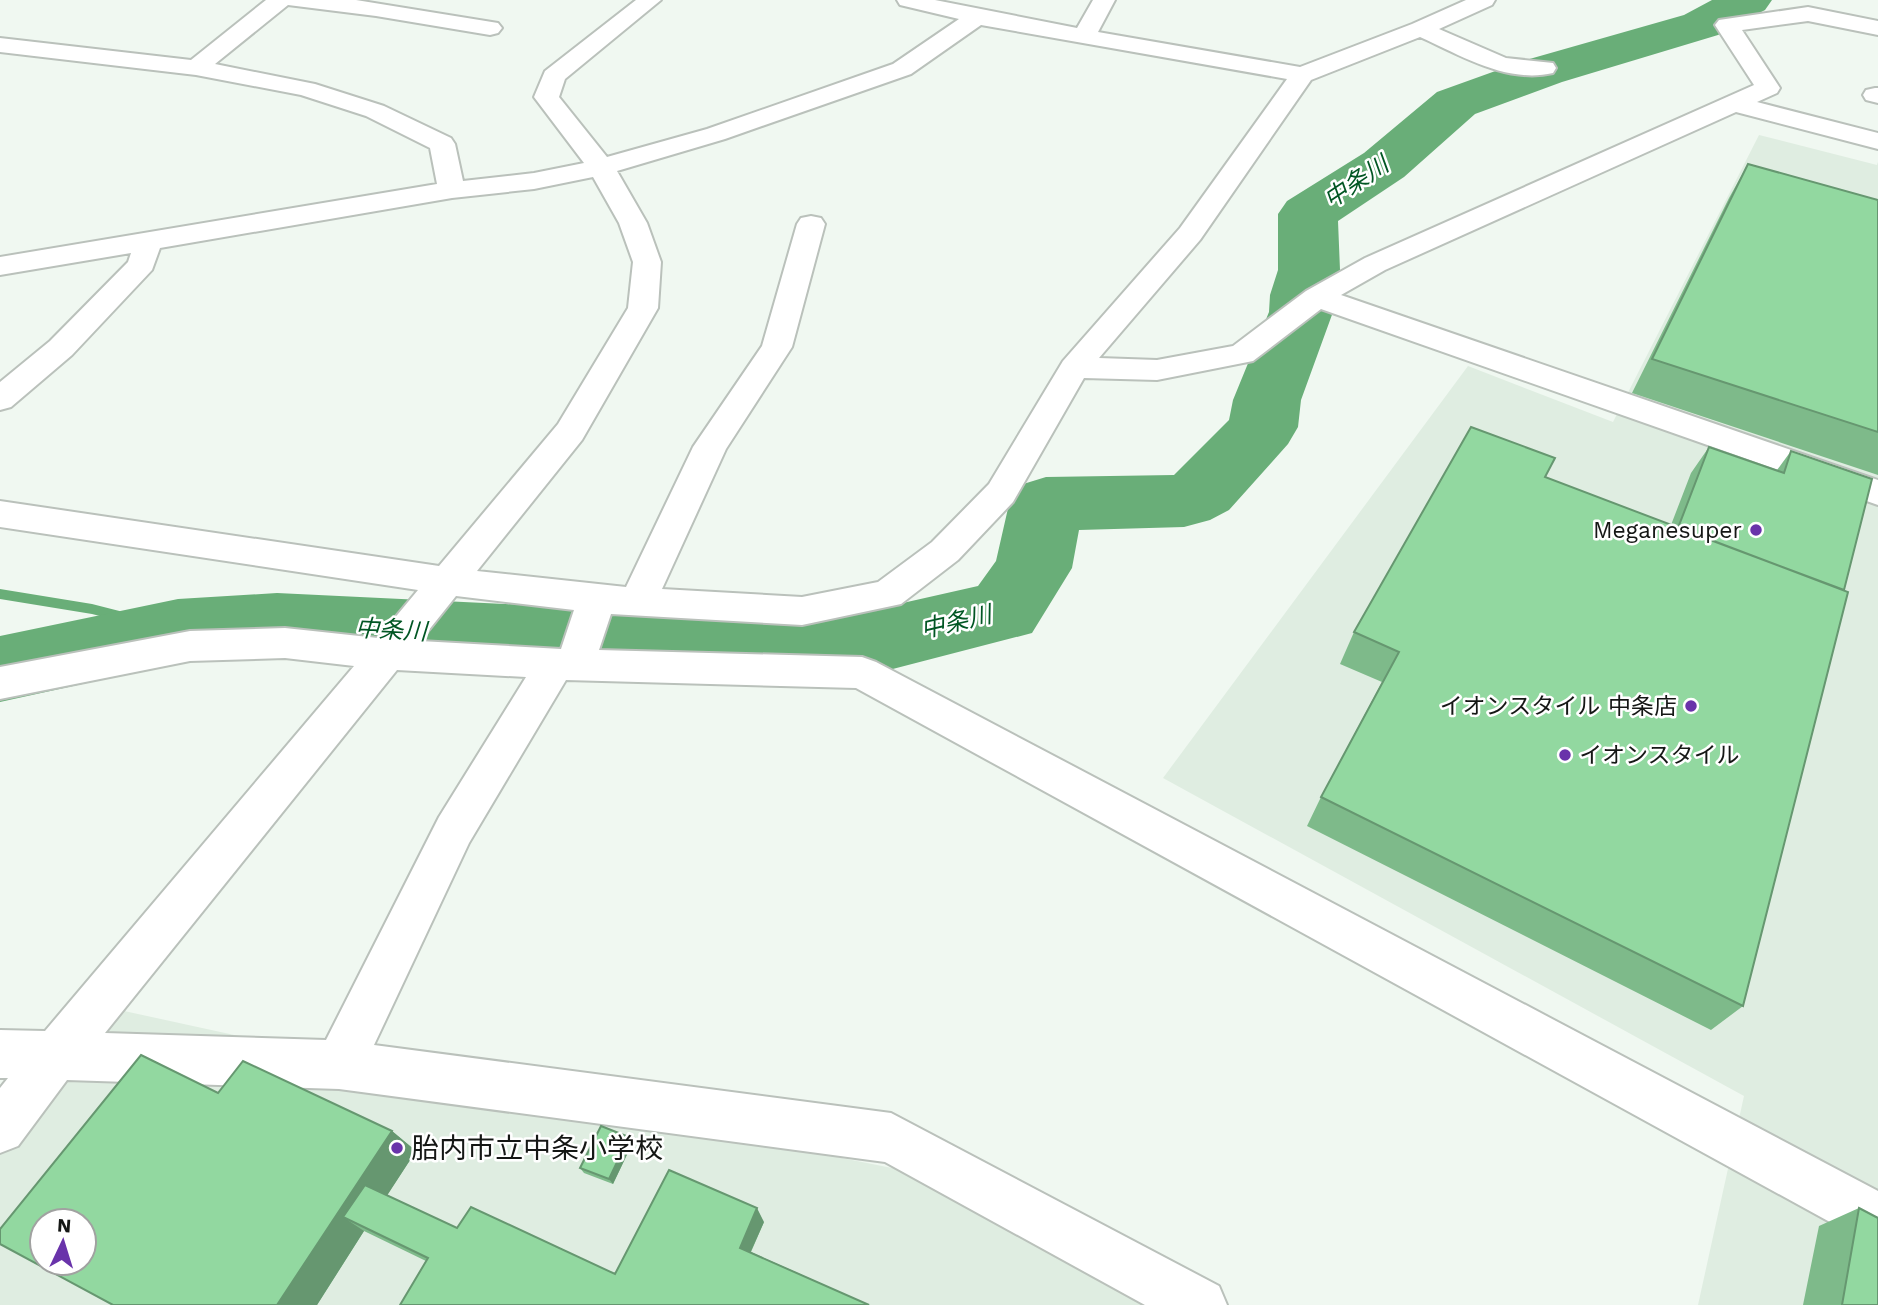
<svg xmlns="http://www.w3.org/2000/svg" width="1878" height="1305" font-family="'Work Sans','Noto Sans JP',sans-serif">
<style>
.built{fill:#dfede1;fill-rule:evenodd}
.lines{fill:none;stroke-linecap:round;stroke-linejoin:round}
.stream{fill:#69ae78;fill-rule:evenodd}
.river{fill:#69ae78;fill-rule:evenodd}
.minor-casing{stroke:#bac1bb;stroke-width:4}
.minor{fill:#fff;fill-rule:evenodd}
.wall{fill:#7eba8a}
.shaded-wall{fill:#669770}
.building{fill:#92d8a0;stroke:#669770;stroke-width:2;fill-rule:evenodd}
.poi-dot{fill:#6933aa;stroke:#fff;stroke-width:2.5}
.labels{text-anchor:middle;stroke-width:5;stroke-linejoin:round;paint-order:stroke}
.poi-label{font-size:23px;fill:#151715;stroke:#fff;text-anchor:end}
.water-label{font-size:24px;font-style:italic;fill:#015623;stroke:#fff}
.near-poi-label{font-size:28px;fill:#151715;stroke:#fff;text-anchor:start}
</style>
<rect width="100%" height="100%" fill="#f0f8f1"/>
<path class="built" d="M1759,135L1877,165L1878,162V1305H1698L1744,1096L1163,778L1468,366L1613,422Z
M83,1002L312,1052L902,1170L1158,1305H0V1126ZM42,1221H84V1263H42Z"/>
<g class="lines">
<path class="stream" d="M0,589L92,604L178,626L183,627L185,631L183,635L178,636L92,614L0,599Z"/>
<path class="river" d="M1712,0H1772L1765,10L1718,35L1562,82L1475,114L1404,177L1338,221L1340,270L1334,295L1333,312L1301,400L1298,427L1288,444L1229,510L1210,520L1184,527L1079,530L1072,568L1032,633L885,671L736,679L277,655L178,663L0,702V636L178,599L277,593L736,615L885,607L978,586L996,561L1009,504L1020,485L1046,477L1174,475L1229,420L1233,400L1269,312L1270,295L1278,270V214L1287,201L1364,153L1437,92L1526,60L1684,15Z"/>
<defs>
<path id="minor" d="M266,0H356L498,23L502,28L498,33L490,35L376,16L288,5L215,64L315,84L384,106L451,138L455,144L463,181L534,173L584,163L534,97L545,71L636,0H661L565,79L559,97L607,157L707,129L893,64L959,19L900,5L897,0H935L1077,28L1093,0H1115L1098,32L1300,67L1412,24L1466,0H1495L1492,5L1439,29L1506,58L1553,63L1556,68L1553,73C1507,84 1460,55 1420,37L1311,80L1200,240L1099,358L1157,360L1233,346L1306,291L1365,258L1754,85L1715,25L1719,20L1808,7L1878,21V35L1808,21L1742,30L1780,88L1777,93L1757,102L1878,133V149L1736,112L1385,270L1341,295L1878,480V505L1321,309L1253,361L1157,380L1084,378L1013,502L958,560L901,604L802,625L611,614L599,650L862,657L876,662L1878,1191V1245L1859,1238L856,688L566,680L469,843L374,1045L891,1113L1219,1286L1227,1305H1145L885,1162L339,1089L67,1080L18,1146L0,1153V1088L8,1078H0V1030L45,1031L354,666L285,658L190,661L0,699V667L190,631L285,628L378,638L418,590L0,527V501L439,566L558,424L628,308L633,262L619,223L593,177L534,189L452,198L160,248L152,270L72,355L11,407L0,410V382L50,341L128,262L131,253L0,275V257L437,184L430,148L366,116L301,95L196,75L0,52V38L191,60ZM981,25L1287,79L1180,228L1063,361L989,484L932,542L878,582L802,597L662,589L726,449L792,347L825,224L821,218L811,216L801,218L797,224L762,346L693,447L626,587L477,571L582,440L658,308L661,262L647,223L617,171L725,139L911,74ZM456,596L574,610L561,649L420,641ZM397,670L526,677L439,817L326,1040L105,1033Z
M1875,88H1878V103L1866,100L1863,95L1866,90Z"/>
</defs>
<use href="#minor" class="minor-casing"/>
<use href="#minor" class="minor"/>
</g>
<path class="wall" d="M1748,164L1878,200V475L1632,393L1729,198Z
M1709,447L1777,470L1791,451L1743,1006L1711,1030L1307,826L1321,797L1382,682L1340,664L1354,632L1545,477L1671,525L1691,473Z
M218,1093L392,1131L416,1151L387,1195L457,1228L615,1274L764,1222L751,1252L869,1305L426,1261L364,1231L317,1305Z
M629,1137L633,1142L613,1184L584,1173L580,1168Z
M1859,1208L1878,1305H1803L1819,1226Z"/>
<path class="shaded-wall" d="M392,1131L416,1151L366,1228L343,1217L364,1231L317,1305H277Z
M629,1137L633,1142L613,1184L609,1179Z
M757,1208L764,1222L747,1260L740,1248Z"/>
<path class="building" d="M1748,164L1878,200V432L1652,359Z
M1471,427L1555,458L1545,477L1848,592L1743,1006L1321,797L1399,652L1354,632Z
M1709,447L1784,473L1791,451L1872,479L1844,590L1678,528Z
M141,1055L218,1093L243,1061L392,1131L277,1305H113L0,1244V1229ZM42,1221H84V1263H42Z
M601,1126L629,1137L609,1179L580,1168Z
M669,1170L757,1208L740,1248L869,1305H400L428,1258L343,1217L365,1185L457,1228L471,1207L615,1274Z
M1859,1208L1878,1218V1305H1842Z"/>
<g class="poi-dot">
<circle cx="1756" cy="530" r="7"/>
<circle cx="1691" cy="706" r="7"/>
<circle cx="1565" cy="755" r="7"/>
<circle cx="397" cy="1148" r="7"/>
</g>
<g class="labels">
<g class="poi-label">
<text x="1742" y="538">Meganesuper</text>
<text x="1677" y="714">イオンスタイル 中条店</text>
<text x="1579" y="763" text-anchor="start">イオンスタイル</text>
</g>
<g class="water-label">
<text transform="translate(1356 182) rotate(-34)" y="8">中条川</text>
<text transform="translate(956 622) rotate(-13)" y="8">中条川</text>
<text transform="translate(391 630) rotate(3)" y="8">中条川</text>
</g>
<g class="near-poi-label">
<text x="411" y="1158">胎内市立中条小学校</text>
</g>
</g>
<g transform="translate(63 1242) rotate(4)"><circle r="33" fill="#ffffff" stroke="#a1a2a1" stroke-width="2"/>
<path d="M0-5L12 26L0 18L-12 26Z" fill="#6933aa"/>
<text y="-10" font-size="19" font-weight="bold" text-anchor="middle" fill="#151715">N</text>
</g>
</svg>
